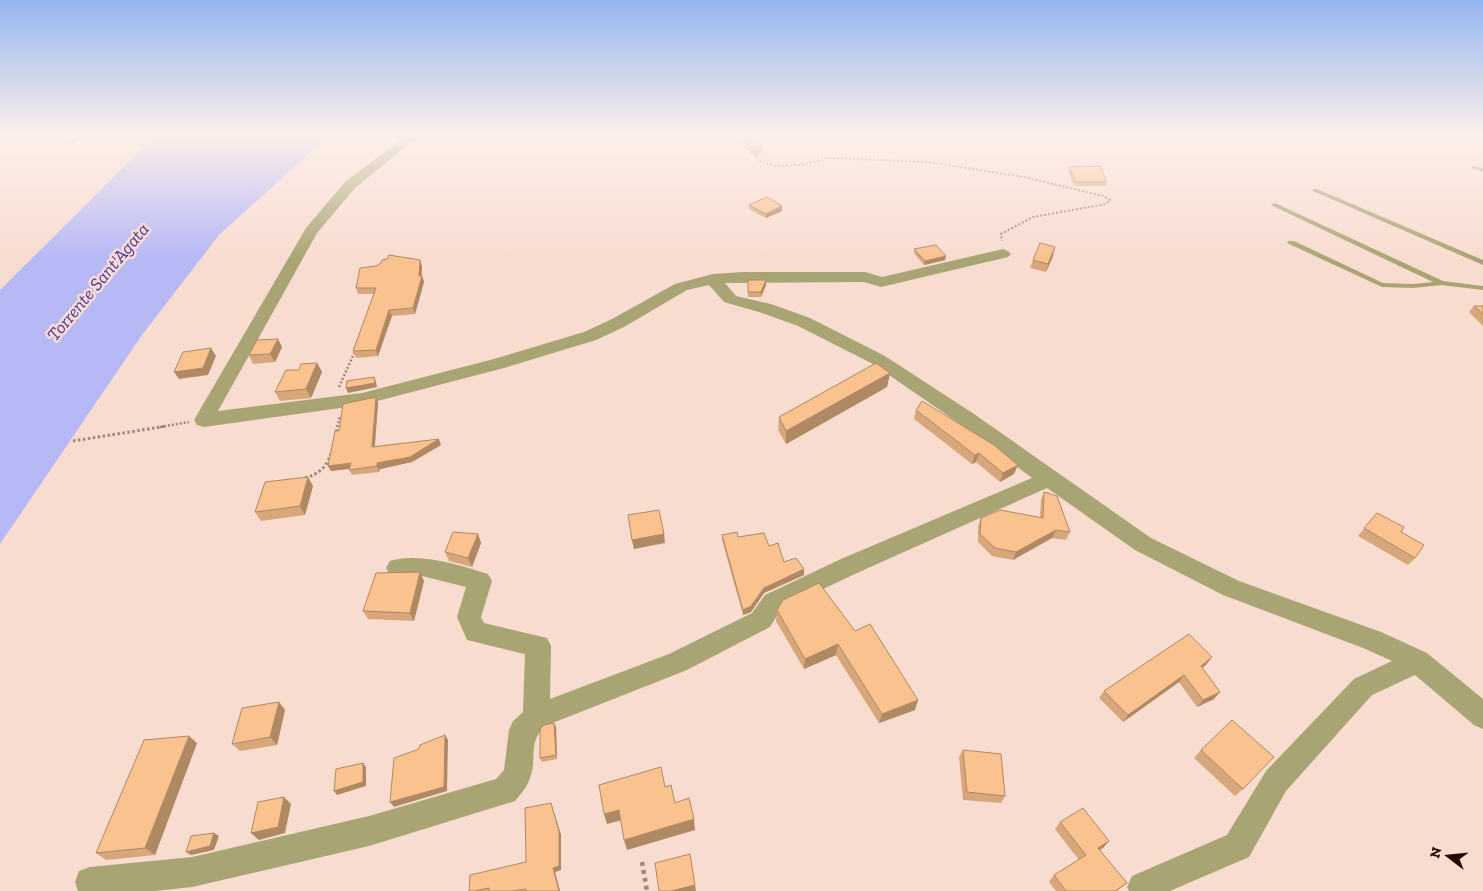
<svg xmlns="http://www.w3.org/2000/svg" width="1483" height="891" font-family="'Zilla Slab',serif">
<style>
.water{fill:#b7b8f6}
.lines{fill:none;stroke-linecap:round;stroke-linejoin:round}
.path-far3{stroke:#a1867c;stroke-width:2;stroke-dasharray:2 2;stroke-linecap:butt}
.path-far2{stroke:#a1867c;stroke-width:2.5;stroke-dasharray:2 2;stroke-linecap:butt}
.path-far1{stroke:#a1867c;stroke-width:3;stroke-dasharray:2.5 2.5;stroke-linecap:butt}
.path{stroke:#a1867c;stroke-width:4.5;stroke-dasharray:4 4;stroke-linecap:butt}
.service{fill:#a9a474;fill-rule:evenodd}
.minor{fill:#a9a474;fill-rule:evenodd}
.wall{fill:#d7a77b}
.shaded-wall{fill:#af8864}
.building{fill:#fac28f;stroke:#af8864}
.labels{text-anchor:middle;stroke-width:5;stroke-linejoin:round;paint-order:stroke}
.far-water-label{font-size:18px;font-style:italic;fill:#4836a9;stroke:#f9dcd0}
</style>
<rect width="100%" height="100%" fill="#f9dcd0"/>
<path class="water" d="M161,135H326L301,161L219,235L142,335L0,544V290L138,153Z"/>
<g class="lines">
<path class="path-far3" d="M733,135L762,162L776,166L801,165L829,158L928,162L1024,177L1103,196L1110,200L1106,204L1033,217L1001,234L1002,241
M0,136L11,135"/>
<path class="path-far2" d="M339,387L356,349
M160,427L189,422
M337,427L340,417"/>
<path class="path-far1" d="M73,441L167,426
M305,478C333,470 331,450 338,426"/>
<path class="path" d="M642,862L647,891"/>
<path class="service" d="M80,135H87L71,144L66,143Z
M1472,166L1483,168V172L1472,168Z
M1313,189H1317L1483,260V265L1313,191Z
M1275,203L1443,281L1483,286V290L1441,285L1413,288L1382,287L1287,243L1288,241H1294L1383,283L1413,284L1433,282L1273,206L1271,205Z"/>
<path class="minor" d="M407,135H420L355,188L317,233L218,411L362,393L494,359L584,332L612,319L675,284L713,274L743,272H865L882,277L1003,249L1008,251L1011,254L1008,257L881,287L864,282L725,283L736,296L771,304L810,318L885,356L974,414L1151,538L1239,581L1381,632L1427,653L1483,699V729L1474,725L1415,675L1372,695L1286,791L1249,857L1170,891H1129L1127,887L1132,876L1227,835L1266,771L1354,679L1392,661L1363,648L1223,595L1135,550L1047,488L857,573L781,609L770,627L687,670L545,726C527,744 538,756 530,778C527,787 521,794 515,801L369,846L192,887L155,891H78L75,882L79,871L90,867L192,857L369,816L496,779L504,770L509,730L513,721L523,712L525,654L467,640L457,617L466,587L422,576L398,577L390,575L386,568L390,561C418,552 461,565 488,574L492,581L481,617L484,623L547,638L551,646L550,699L669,654L752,613L765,595L841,559L1032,478L960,424L873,364L798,326L759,312L724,302L709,285L687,290L624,327L596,340L504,368L362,405L204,427L197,425L194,420L306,228L345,182Z"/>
</g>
<path class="wall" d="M734,135H753L762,151L756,156Z
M1069,167L1107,182L1106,186H1074L1068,171Z
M749,205L782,211L766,218L749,209Z
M914,249L946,256L945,260L924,265L914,253Z
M1053,256L1046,272L1030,268L1033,260Z
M422,266V276L424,282L415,314L392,316L378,356L356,358L353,351L374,294H358L356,288Z
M748,280L766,285L761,297H748Z
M1474,306H1483V326L1469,312Z
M282,347L275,362L253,364L249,355Z
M317,363L322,372L311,398L280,401L275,392L299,370Z
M890,373L887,387L786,444L778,430L779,417Z
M376,397L378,403L375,447L441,445L412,462L380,469L379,472L352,475L349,469L331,471L328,466L339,431Z
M916,410L1014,474L1000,482L976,462L972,464L914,419Z
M313,486L305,515L261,521L255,512Z
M1044,492L1070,532L1066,540L1052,538L1013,560L992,556L978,542V526L981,518L1040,517L1041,500Z
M1377,513L1401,532L1415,558L1408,565L1358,536Z
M478,534L481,543L472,567L449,561L445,552Z
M722,535L738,537L769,546L784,562L804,575L764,593L751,612L743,615L722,540Z
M424,581L414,621L368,619L363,611Z
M777,610L855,631L915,710L879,723L836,655L804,669L776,621Z
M1206,665L1202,668L1214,699L1197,707L1179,682L1123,722L1099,698L1104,691Z
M285,710L277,745L240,751L232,744Z
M554,723L556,727L557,759L542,762L540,758Z
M197,743L155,855L106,860L96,853Z
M963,750L1005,796L1001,803L963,800L959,757Z
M1201,750L1243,789L1235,796L1194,758Z
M551,803L561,835V870L555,872L560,891H469L526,862Z
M1060,822L1103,848L1099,850L1127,883L1117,891H1056L1049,882L1054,875L1079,860L1055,829Z"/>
<path class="shaded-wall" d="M763,147L762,151L756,156L757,152Z
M782,206V211L766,218V214Z
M1055,247L1053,256L1046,272L1048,264Z
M946,256L945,260L924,265L925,261Z
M420,260L422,266L421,278L422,276L424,282L415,314L413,308L419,276Z
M766,280V285L761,297V292Z
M389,310L392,316L378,356L376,350Z
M278,339L282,347L275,362L270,354Z
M211,348L216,356L208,375L179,379L174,372Z
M317,363L322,372L311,398L306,389Z
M890,373L887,387L786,444V431Z
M374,377L376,382L377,387L348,393L346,388Z
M376,397L378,403L374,453L372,447Z
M439,439L441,445L412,462L380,469L379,472L377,466V463Z
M979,453L976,462L972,464L975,455Z
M351,463L354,468L331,471L328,466Z
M1018,465L1014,474L1000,482L1003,473Z
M308,477L313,486L305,515L300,506Z
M1056,530L1052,538L1013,560L1016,552Z
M478,534L481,543L472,567L468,558Z
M664,534L665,543L634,549L632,540Z
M804,569V575L764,593L751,612L743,615V610L764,588Z
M420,572L424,581L414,621L410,613Z
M838,644L836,655L804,669L805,659Z
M1212,657L1206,665L1195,673L1201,666Z
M1184,675L1179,682L1123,722L1128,715Z
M1220,692L1214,699L1197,707L1203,700Z
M918,700L915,710L879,723L882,714Z
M279,702L285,710L277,745L270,737Z
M554,723L556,727L557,759L556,755Z
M445,735L448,740L447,791L394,807L390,802Z
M189,736L197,743L155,855L145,848Z
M363,763L366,767V786L337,795L334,791Z
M284,797L291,804L285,833L259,840L251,833Z
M551,803L561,835V870L555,872L560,891H559L553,868Z
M619,810L622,820L607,824L604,814Z
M694,819L695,830L627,850L624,840Z
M214,833L219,836L214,850L191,855L186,852Z
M1109,841L1103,848L1092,855L1098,848Z
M695,885L696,891H671Z"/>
<path class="building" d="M738,135H753L763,147L757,152Z
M1100,166L1107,182H1076L1069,167Z
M767,197L782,206L766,214L749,205Z
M1040,243L1055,247L1048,264L1033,260Z
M936,245L946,256L925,261L914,249Z
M389,255L420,260L419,276H422L413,308L389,310L376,350L353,351L376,288H356L360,268L376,266L380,264L382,260L387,259Z
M748,280H766L761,292H748Z
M1474,306H1483V314Z
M278,339L270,354L249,355L257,340Z
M211,348L203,368L174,372L183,352Z
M317,363L306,389L275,392L286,370H299L301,364Z
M876,363L890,373L786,431L779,417Z
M374,377L375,383L346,388L347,381Z
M376,397L372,447L439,439L410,457L377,463V466L349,470L351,463L328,466L335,431H339L343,404Z
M922,401L994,445L1018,465L1003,473L979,453L975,455L916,410Z
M308,477L300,506L255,512L265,482Z
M1044,492L1057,496L1070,532L1056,530L1016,552L995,548L980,534L981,518L1000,510L1043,518Z
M659,510L664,534L632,540L628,515Z
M1377,513L1404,527L1401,532L1424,545L1415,558L1364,528Z
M453,532L478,534L468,558L445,552Z
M737,532L738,537L764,533L769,546L778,543L784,562L796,558L804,569L764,588L751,606L743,610L722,535Z
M420,572L410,613L363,611L376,573Z
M819,583L855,631L870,624L918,700L882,714L838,644L805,659L777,610L783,600Z
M1189,634L1212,657L1201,666L1220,692L1203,700L1184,675L1128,715L1104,691Z
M279,702L270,737L232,744L242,708Z
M1232,720L1274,757L1243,789L1201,750Z
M554,723L556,755L540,758V729L544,725Z
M445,735L444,787L390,802L394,758L419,749L420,745Z
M189,736L145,848L96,853L144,740Z
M963,750L1001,754L1005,796L967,792Z
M363,763V782L334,791L336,769Z
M661,767L665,787L671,785L675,803L689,798L694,819L624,840L619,810L604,814L599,785Z
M284,797L278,827L251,833L258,802Z
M551,803L559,831V866L553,868L559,891H526V889L512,891H489V888L474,891H469L470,875L526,862L525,808Z
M1083,808L1109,841L1098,848L1127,883L1115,891H1066L1054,875L1086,855L1060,822Z
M214,833L210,846L186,852L191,836Z
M690,854L695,885L671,891H659L655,863Z"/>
<linearGradient id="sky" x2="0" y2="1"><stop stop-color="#94b6ee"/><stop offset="0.52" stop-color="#fcefea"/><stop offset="1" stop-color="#fcefea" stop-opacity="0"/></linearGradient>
<rect width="1483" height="259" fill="url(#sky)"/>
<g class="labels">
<g class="far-water-label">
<text transform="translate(98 282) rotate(-50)" y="6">Torrente Sant'Agata</text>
</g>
</g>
<g transform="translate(1448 856) rotate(286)" stroke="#f9dcd0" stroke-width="4" paint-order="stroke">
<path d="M0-4L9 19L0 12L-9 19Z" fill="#200801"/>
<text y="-8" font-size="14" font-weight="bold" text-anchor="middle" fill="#200801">N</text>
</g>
</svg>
